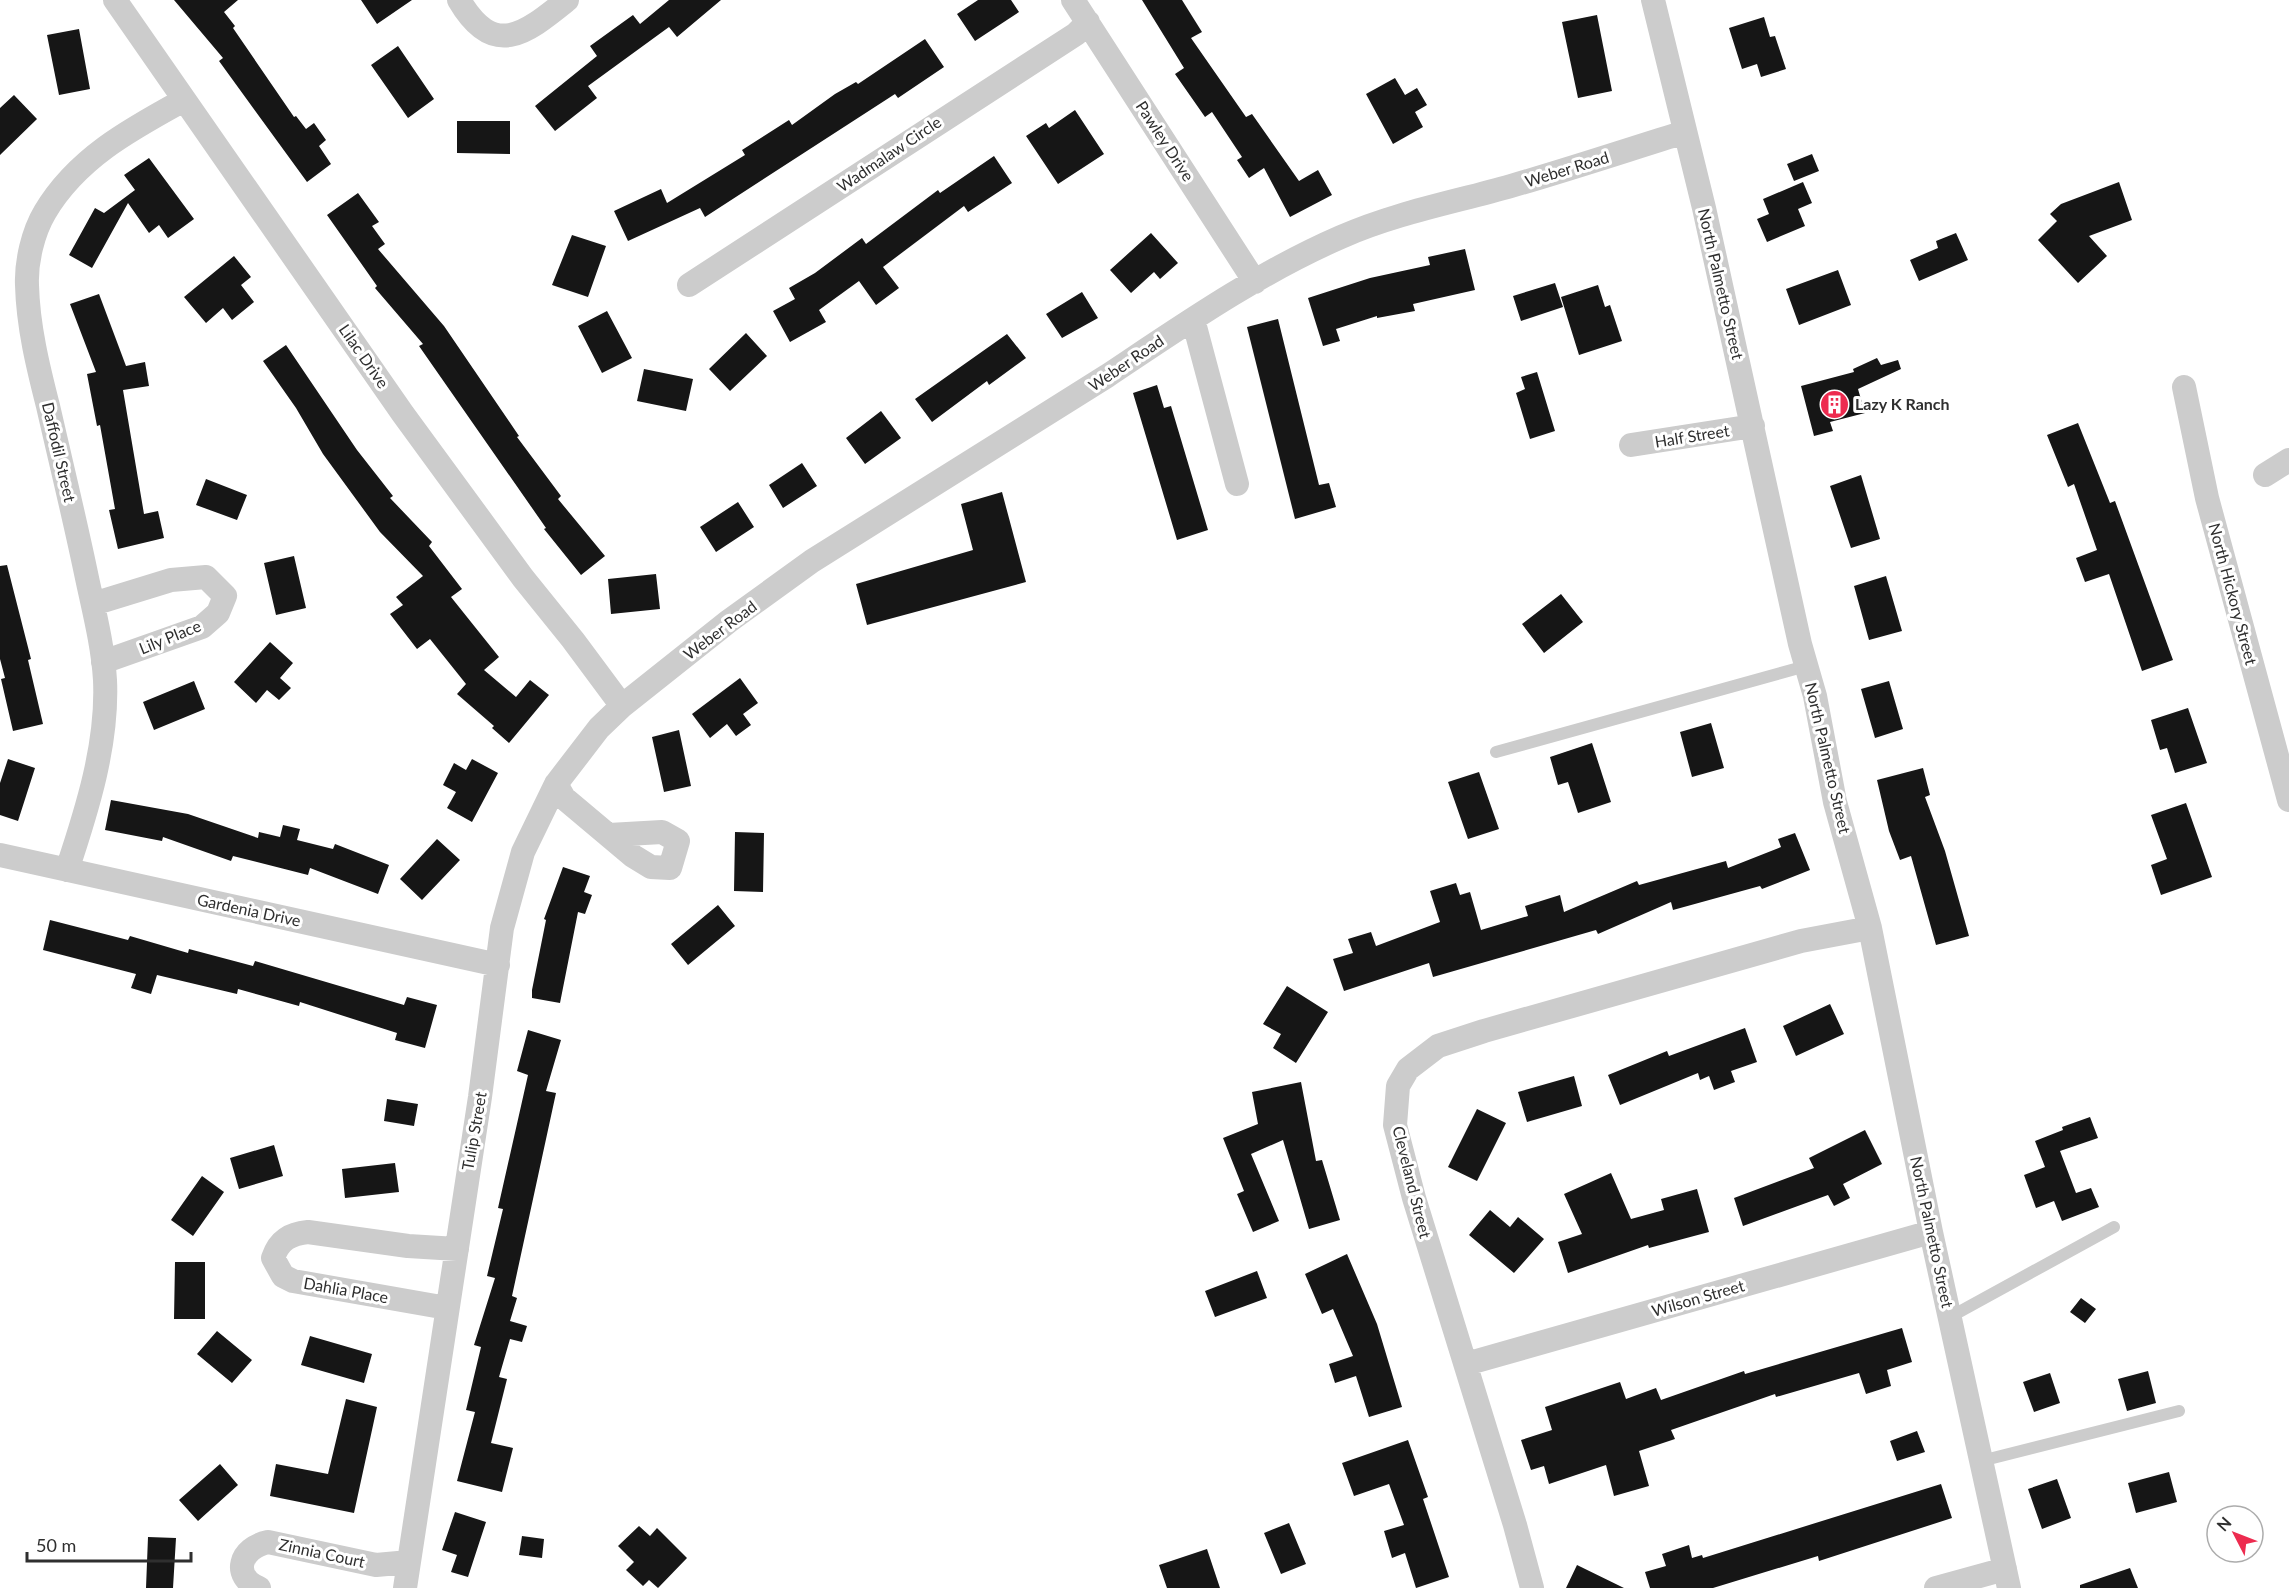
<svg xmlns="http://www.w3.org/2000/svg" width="2289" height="1588" font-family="Lato,sans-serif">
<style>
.building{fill:#161616}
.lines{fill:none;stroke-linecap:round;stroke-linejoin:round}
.lane{stroke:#ccc;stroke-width:12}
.street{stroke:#ccc;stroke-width:24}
.labels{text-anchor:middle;stroke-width:6;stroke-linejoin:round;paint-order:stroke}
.street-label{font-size:16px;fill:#2f2f2f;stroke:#fff}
.poi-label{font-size:16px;font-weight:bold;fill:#2f2f2f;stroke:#fff;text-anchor:start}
</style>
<rect width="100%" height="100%" fill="#fff"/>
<path class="building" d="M174,0H238L224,12L235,26L233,28L294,117L296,116L306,129L314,123L326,140L319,146L331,164L307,182L219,61L223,58Z
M361,0H412L377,24Z
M669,0H721L677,37L669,27L588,86L597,98L555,131L535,106L597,56L590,46L633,15L640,24Z
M978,0H1011L1019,12L975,41L957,14Z
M1142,0H1182L1202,32L1191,38L1246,117L1252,114L1299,181L1318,170L1332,195L1290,217L1264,168L1249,178L1237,160L1242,157L1212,112L1205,117L1175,74L1184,68Z
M1597,15L1612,91L1578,98L1562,22Z
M1764,17L1770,37L1775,36L1786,69L1761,77L1757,64L1742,69L1729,28Z
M79,29L90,89L59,95L47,35Z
M925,39L944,67L898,98L895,94L705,217L700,208L628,241L614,211L661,189L667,203L745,155L742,150L789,120L792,125L835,94L856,82L858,84Z
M398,46L434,99L408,118L371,65Z
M1395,78L1405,95L1417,88L1427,105L1415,112L1423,127L1393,144L1366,94Z
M14,95L37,119L0,155V108Z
M1075,110L1104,154L1058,184L1026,136L1046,123L1049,128Z
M457,121H510V154L457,153Z
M1812,154L1819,171L1794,181L1787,164Z
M994,156L1012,183L968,212L964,206L883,267L899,288L876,305L859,281L819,310L826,322L790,342L773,311L795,299L789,288L815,273L862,238L866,244L938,190L940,193Z
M149,158L194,219L168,238L159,225L149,233L128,203L92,268L69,255L95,208L104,213L135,190L124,175Z
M1803,182L1812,203L1798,209L1805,226L1767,242L1757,219L1769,214L1763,199Z
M2119,182L2132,220L2089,236L2107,256L2078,283L2038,240L2057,221L2050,214L2061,204Z
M358,193L379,222L372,226L385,244L378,249L444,326L519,436L517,437L561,496L558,499L605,556L581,575L544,529L546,528L419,346L423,344L375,288L377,286L327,215Z
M1151,233L1178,263L1160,279L1154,272L1131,293L1110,270Z
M1956,233L1968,260L1919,281L1910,260L1938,248L1936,241Z
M572,235L606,246L588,297L552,285Z
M1465,249L1475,290L1413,304L1415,311L1377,318V316L1336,329L1340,341L1323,346L1308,298L1370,278L1430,265L1428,257Z
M234,256L251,277L241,285L254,302L232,320L223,308L206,323L184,297Z
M1838,270L1851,305L1799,325L1786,289Z
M1555,283L1563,307L1521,321L1513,296Z
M1598,285L1605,307L1610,305L1622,341L1579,355L1561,297Z
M1082,292L1098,318L1062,338L1046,314Z
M99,294L126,366L145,362L149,386L123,390L144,514L158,511L164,538L118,549L109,510L115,509L100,425L97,426L87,374L96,372L70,304Z
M607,311L632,358L602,373L578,326Z
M1278,319L1319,485L1329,483L1336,507L1295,519L1247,327Z
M746,333L767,356L730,391L709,369Z
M1007,334L1026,358L989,385L987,381L932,422L915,399Z
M286,345L357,450L393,496L390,498L432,542L429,546L462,589L451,597L499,657L484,670L516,697L530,680L549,695L509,743L492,728L494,726L457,694L466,684L430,639L417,649L390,614L403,605L396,597L423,576L380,532L323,454L296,408L263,361Z
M1877,358L1881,365L1898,360L1901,369L1858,389L1865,413L1830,422L1833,431L1814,436L1801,386L1854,372L1853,369Z
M644,369L693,379L686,411L637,401Z
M1537,372L1555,431L1530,439L1516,393L1525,389L1521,377Z
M1157,385L1164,408L1171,406L1208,530L1177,540L1133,393Z
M881,411L901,438L865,464L846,438Z
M2078,423L2110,503L2115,501L2173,660L2142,671L2109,574L2085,582L2076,558L2097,550L2074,484L2068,487L2047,435Z
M802,463L817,486L783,508L769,485Z
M1861,475L1880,539L1851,548L1830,486Z
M206,479L247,495L237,520L196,505Z
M1002,492L1026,582L867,625L856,584L973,550L961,504Z
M738,502L754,527L716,552L700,527Z
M294,556L306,608L276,615L264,563Z
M7,565L31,659L28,660L43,724L13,731L1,679L5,678L0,659V566Z
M656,574L660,609L611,614L608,579Z
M1886,576L1902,631L1869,640L1854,586Z
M1561,594L1583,622L1544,653L1522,624Z
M270,642L293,663L280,678L291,688L279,700L267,690L256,703L234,682Z
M740,678L758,703L743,714L751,725L736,736L727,724L710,738L692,714Z
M194,681L205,709L154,730L143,702Z
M1889,681L1903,729L1875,738L1861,689Z
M2188,708L2207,763L2175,773L2167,748L2160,750L2151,720Z
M1711,723L1724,768L1692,777L1680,732Z
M679,730L691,786L664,792L652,737Z
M1592,743L1611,802L1578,813L1568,782L1558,785L1550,757Z
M8,759L35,768L18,821L0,815V783Z
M472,759L498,773L472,822L447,808L456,792L443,785L454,763L466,770Z
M1923,768L1930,795L1925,797L1945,851L1969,936L1936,945L1911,856L1900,860L1889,831L1877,780Z
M1479,772L1499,829L1468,839L1448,782Z
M111,800L188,814L258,838L259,832L280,837L283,825L300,829L297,840L333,849L335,844L389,865L378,894L310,868L308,875L233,856L231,861L163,837L162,841L105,830Z
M2186,803L2212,877L2161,895L2151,865L2167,859L2151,815Z
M735,832L764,833L763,892L734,891Z
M1795,833L1810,870L1762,889L1760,886L1673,910L1671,902L1598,934L1596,930L1433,977L1429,963L1344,991L1333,959L1353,953L1348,939L1371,932L1376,946L1440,922L1430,891L1456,883L1460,895L1470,892L1481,930L1528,916L1525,906L1560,895L1564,912L1637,881L1639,885L1726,861L1728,868L1781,847L1778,839Z
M437,839L460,860L422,900L400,879Z
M563,867L590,876L584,892L592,895L585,914L578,912L560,1003L532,998V990L546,920L544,919Z
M718,905L735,926L688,965L671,944Z
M50,920L128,940L130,936L188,953L189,949L253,966L255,961L404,1005L407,997L437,1005L425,1048L395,1040L397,1033L300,1002L299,1006L238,989L237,994L157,975L151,994L131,988L136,974L43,950Z
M1287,986L1328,1012L1296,1063L1273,1048L1281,1034L1263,1024Z
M1830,1004L1844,1034L1796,1056L1783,1026Z
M1745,1028L1757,1062L1731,1071L1735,1082L1714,1090L1709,1076L1700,1080L1698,1073L1620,1105L1608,1075L1667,1051L1669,1056Z
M528,1030L561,1040L546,1091L556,1093L512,1296L517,1298L510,1321L527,1326L522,1342L510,1339L499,1377L507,1379L491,1443L513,1448L502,1492L457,1481L475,1412L466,1410L481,1347L474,1345L495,1278L487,1276L503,1209L498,1208L528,1075L517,1071Z
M1574,1076L1582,1106L1527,1122L1518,1092Z
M1301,1082L1316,1161L1322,1160L1340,1220L1309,1229L1283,1140L1251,1154L1279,1221L1253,1232L1237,1194L1244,1191L1223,1138L1258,1124L1252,1092Z
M387,1099L418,1104L414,1126L384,1121Z
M1477,1109L1506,1123L1477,1181L1448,1167Z
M2090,1117L2098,1138L2060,1151L2076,1193L2091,1188L2099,1207L2062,1221L2054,1201L2036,1208L2024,1175L2045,1167L2035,1141L2063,1130L2062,1127Z
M1865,1130L1882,1164L1843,1184L1850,1198L1834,1206L1828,1195L1743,1226L1734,1198L1814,1168L1809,1158Z
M274,1145L283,1176L239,1189L230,1158Z
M395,1163L399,1192L345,1198L342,1169Z
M1611,1173L1631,1219L1664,1210L1661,1199L1697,1189L1709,1232L1649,1248L1648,1245L1568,1273L1558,1242L1582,1234L1564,1194Z
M202,1176L224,1192L193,1236L171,1220Z
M1490,1210L1510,1227L1518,1217L1544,1239L1514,1273L1469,1235Z
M1347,1254L1377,1324L1402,1407L1369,1417L1356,1376L1335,1383L1329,1364L1353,1356L1333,1309L1322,1314L1305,1274Z
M175,1262H205V1319H174Z
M1257,1271L1267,1298L1215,1317L1205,1291Z
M2081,1298L2096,1309L2085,1323L2070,1312Z
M1902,1328L1912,1362L1887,1370L1891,1386L1866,1394L1859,1373L1776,1397L1775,1394L1671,1430L1675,1439L1639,1451L1649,1486L1614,1496L1606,1465L1549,1484L1544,1466L1531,1470L1521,1440L1552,1430L1545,1407L1620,1382L1626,1399L1656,1388L1661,1400L1744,1371L1745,1374Z
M217,1331L252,1360L232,1383L197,1354Z
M310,1336L372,1354L364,1383L301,1365Z
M2148,1371L2156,1403L2127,1411L2118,1379Z
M2050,1373L2060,1403L2034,1412L2023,1382Z
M346,1399L377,1407L354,1513L270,1496L276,1464L328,1474Z
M1917,1431L1925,1452L1897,1461L1890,1441Z
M1408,1440L1428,1497L1423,1499L1449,1577L1416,1588L1405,1553L1392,1558L1384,1531L1404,1525L1389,1484L1354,1496L1342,1463Z
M220,1464L238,1485L198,1521L179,1500Z
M2169,1472L2177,1502L2136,1513L2128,1483Z
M2057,1479L2071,1518L2042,1529L2028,1489Z
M1941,1484L1952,1518L1819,1561L1818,1556L1713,1588H1650L1645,1572L1666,1566L1662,1554L1689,1545L1692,1558L1702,1555L1703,1558Z
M455,1512L486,1522L468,1577L451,1572L457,1555L442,1550Z
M1289,1523L1306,1564L1281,1574L1264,1533Z
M639,1526L650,1536L657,1528L687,1558L658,1588L649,1580L643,1586L626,1570L634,1562L618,1546Z
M522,1536L544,1539L542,1558L519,1555Z
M148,1537L176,1538L173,1588H146Z
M1207,1549L1220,1588H1167L1159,1565Z
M1577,1565L1624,1588H1566Z
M2130,1568L2138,1588H2080V1585Z"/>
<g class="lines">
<path class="lane" d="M1496,752L1806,666
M1950,1317L2114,1227
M1981,1461L2179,1411"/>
<path class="street" d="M115,0L403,414L523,578L573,640L622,706
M459,0C494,60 526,33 567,0
M1073,0L1255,282
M1653,0L1704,208L1800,644L1815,696L1835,802L1870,928L1931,1232L2009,1588
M689,285L1076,34L1088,22
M1193,319L1237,484
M2184,387L2207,498L2289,800
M1631,445L1753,426
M2265,475L2289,460
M93,604L171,580L206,577L225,596L218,613L202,627L103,662
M556,784L564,798L633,856L651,867L670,868L678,841L662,832L609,835
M0,855L498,965
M67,870C87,810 108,744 105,680C103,646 94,611 87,578C75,520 61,463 48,406C38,367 28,326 27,285C26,262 33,232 45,212C77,158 131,129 184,100
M447,1308L293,1281L283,1276L273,1258C279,1240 290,1234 308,1232L408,1246L457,1249
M1466,1364L1931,1232
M259,1588C231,1576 240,1548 268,1542L376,1565L409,1562
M405,1588L480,1097L502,928L523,852L556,784L599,728L622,706L729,621L812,561L1107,376C1182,326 1258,273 1341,237C1395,213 1455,202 1511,186C1570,169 1627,150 1685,132
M1532,1588L1515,1525L1414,1198L1395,1125L1398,1086L1408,1069L1438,1046L1484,1031L1801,941L1870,928
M1936,1588L2005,1569"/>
</g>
<defs>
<symbol id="building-disc" viewBox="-11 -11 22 22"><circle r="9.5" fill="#ed2b4f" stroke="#fff"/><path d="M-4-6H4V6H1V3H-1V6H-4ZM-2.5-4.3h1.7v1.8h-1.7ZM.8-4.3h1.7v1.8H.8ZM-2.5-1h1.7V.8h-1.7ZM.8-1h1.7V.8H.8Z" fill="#fff"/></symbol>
</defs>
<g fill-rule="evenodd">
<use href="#building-disc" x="1818" y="388" width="33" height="33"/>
</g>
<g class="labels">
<g class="street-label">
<text transform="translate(1165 141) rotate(57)" y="6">Pawley Drive</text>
<text transform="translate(889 154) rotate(-34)" y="6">Wadmalaw Circle</text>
<text transform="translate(1567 169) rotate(-17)" y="6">Weber Road</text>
<text transform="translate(1721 284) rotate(77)" y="6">North Palmetto Street</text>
<text transform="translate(364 356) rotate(55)" y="6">Lilac Drive</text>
<text transform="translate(1126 363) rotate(-34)" y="6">Weber Road</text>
<text transform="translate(1692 436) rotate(-9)" y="6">Half Street</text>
<text transform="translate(59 452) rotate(77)" y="6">Daffodil Street</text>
<text transform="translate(2233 594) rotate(75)" y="6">North Hickory Street</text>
<text transform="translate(720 630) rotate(-37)" y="6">Weber Road</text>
<text transform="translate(170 637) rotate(-22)" y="6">Lily Place</text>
<text transform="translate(1828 758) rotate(77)" y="6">North Palmetto Street</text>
<text transform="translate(249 910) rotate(12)" y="6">Gardenia Drive</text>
<text transform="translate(474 1131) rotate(-80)" y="6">Tulip Street</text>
<text transform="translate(1412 1182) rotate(76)" y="6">Cleveland Street</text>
<text transform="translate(1932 1232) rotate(78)" y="6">North Palmetto Street</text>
<text transform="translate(346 1290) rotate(10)" y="6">Dahlia Place</text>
<text transform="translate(1698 1298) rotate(-16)" y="6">Wilson Street</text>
<text transform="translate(322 1553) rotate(12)" y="6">Zinnia Court</text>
</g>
<g class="poi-label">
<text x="1855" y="410">Lazy K Ranch</text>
</g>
</g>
<g transform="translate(2235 1534) rotate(312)"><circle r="28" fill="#ffffff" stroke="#acacac" stroke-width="1.5"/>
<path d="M0-4.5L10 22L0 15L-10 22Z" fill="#ed2b4f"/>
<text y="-9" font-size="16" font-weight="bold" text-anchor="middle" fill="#2f2f2f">N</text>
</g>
<path d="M27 1552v9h164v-9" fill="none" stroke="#2f2f2f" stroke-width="3"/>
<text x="36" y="1552" font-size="18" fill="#2f2f2f" stroke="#ffffff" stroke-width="4.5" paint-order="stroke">50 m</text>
</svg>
